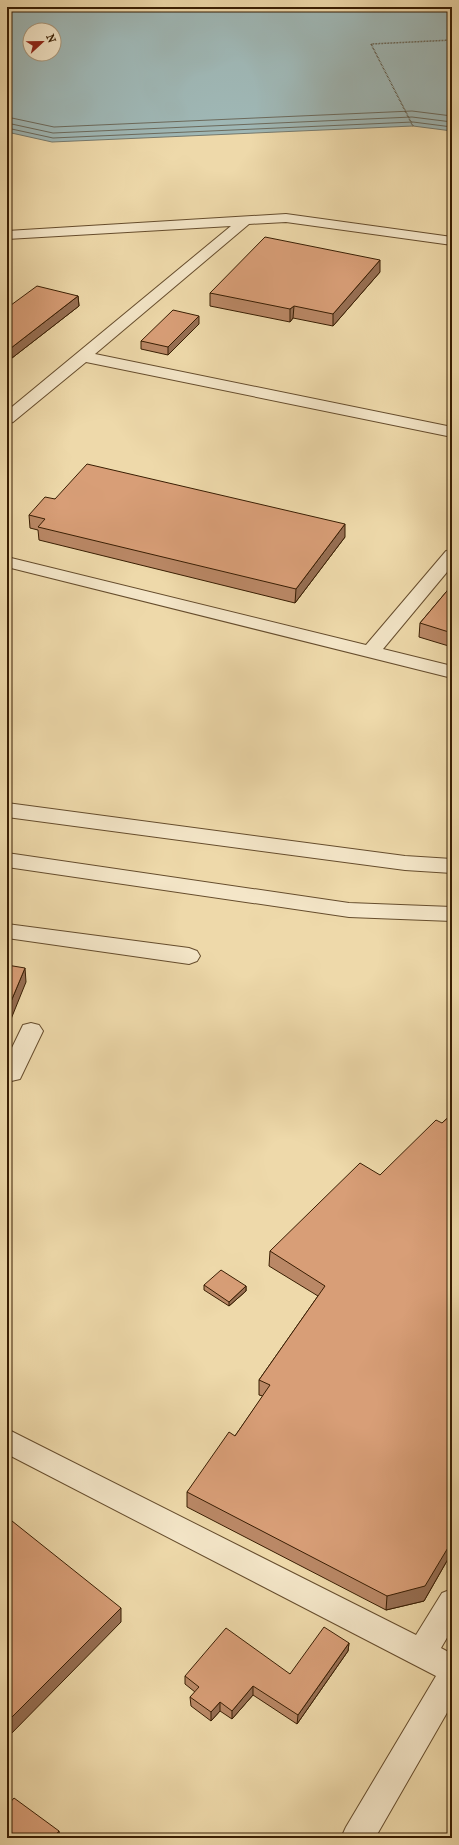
<svg xmlns="http://www.w3.org/2000/svg" width="459" height="1845" font-family="'IM FELL French Canon',serif">
<style>
.water{fill:#9fb7b5;stroke:#767a6e;fill-rule:evenodd}
.lines{fill:none;stroke-linecap:round;stroke-linejoin:round}
.shore{stroke:#6c6a5c;stroke-width:1}
.minor-casing{stroke:#664d2d;stroke-width:2}
.path{stroke:#391e03;stroke-width:1.5;stroke-dasharray:0.5 1;stroke-linecap:butt}
.minor{fill:#f4e6c8;fill-rule:evenodd}
.wall{fill:#ba8866;stroke:#391e03}
.shaded-wall{fill:#976f53;stroke:#391e03}
.building{fill:#d89e77;stroke:#391e03}
</style>
<rect width="100%" height="100%" fill="#eed9aa"/>
<filter id="stains"><feTurbulence type="fractalNoise" baseFrequency=".005" numOctaves="4"/><feColorMatrix values="0 0 0 0 .2 0 0 0 0 .09 0 0 0 0 .02 0 0 0 .5 -.17"/></filter>
<radialGradient id="worn" r=".72"><stop offset=".6" stop-color="#630" stop-opacity="0"/><stop offset="1" stop-color="#630" stop-opacity=".3"/></radialGradient>
<path class="water" d="M7,7H452V131L413,126L52,142L7,132ZM30,30H54V54H30Z"/>
<g class="lines">
<path class="shore" d="M7,117L54,127L412,111L452,116
M7,123L53,133L412,117L452,122
M7,128L53,138L413,122L452,127"/>
<defs>
<path id="minor" d="M286,214L452,237V245L286,222L249,224L95,354L452,427V437L86,362L13,422L7,424V411L231,226L7,239V231Z
M452,550V566L383,649L452,666V678L7,567V557L366,645L446,551Z
M7,803L405,856L452,859V873L405,870L7,817Z
M7,853L349,903L452,907V921L349,917L7,867Z
M7,924L189,948L197,951L200,956L197,961L189,964L7,938Z
M31,1023L39,1025L43,1031L20,1079L7,1082V1058L23,1025Z
M7,1429L416,1635L442,1593L452,1589V1629L441,1648L452,1654V1704L375,1838H341L346,1827L436,1676L7,1454Z"/>
</defs>
<use href="#minor" class="minor-casing"/>
<path class="path" d="M413,126L371,44L452,40"/>
<use href="#minor" class="minor"/>
</g>
<path class="wall" d="M380,272L333,326L293,318L290,322L210,306V293Z
M78,296L79,306L12,358L7,357V308Z
M199,324L168,355L141,349V341Z
M55,499L345,537L295,603L39,540L38,530L30,528L29,515Z
M452,585V647L419,637L420,623Z
M452,1114V1552L424,1601L386,1610L187,1507V1492L235,1436L263,1396L259,1395V1380L318,1296L269,1266L270,1251L380,1175L442,1123Z
M204,1285L246,1286V1291L229,1306L204,1290Z
M349,1643L348,1651L297,1724L253,1695L232,1719L220,1711L211,1721L191,1706L190,1697L195,1692L185,1684V1676L290,1674Z"/>
<path class="shaded-wall" d="M380,260V272L333,326V314Z
M78,296L79,306L12,358L11,348Z
M294,306L293,318L290,322V309Z
M199,316V324L168,355V347Z
M345,524V537L295,603L296,589Z
M25,968L26,982L7,1029V1011Z
M246,1286V1291L229,1306V1302Z
M452,1541V1552L424,1601L386,1610L387,1596Z
M121,1608V1622L7,1738V1722Z
M349,1643L348,1651L297,1724L298,1715Z
M253,1686V1695L232,1719V1711Z
M220,1702V1711L211,1721V1712Z
M59,1831L60,1838H53Z"/>
<path class="building" d="M265,237L380,260L333,314L294,306L290,309L210,293Z
M37,286L78,296L11,348L7,346V308Z
M173,310L199,316L168,347L141,341Z
M87,464L345,524L296,589L38,527L45,519L29,515L45,497L55,499Z
M452,585V633L420,623Z
M7,965L25,968L7,1011Z
M452,1114V1541L425,1586L387,1596L187,1492L229,1432L235,1436L270,1385L259,1380L325,1286L270,1251L360,1163L380,1175L436,1120L442,1123Z
M221,1270L246,1286L229,1302L204,1285Z
M7,1517L121,1608L7,1722Z
M324,1627L349,1643L298,1715L253,1686L232,1711L220,1702L211,1712L190,1697L199,1687L185,1676L226,1628L290,1674Z
M14,1798L59,1831L53,1838H7V1806Z"/>
<rect width="459" height="1845" fill="none" stroke="#eed9aa" stroke-width="24"/>
<rect x="8" y="8" width="443" height="1829" fill="none" stroke="#391e03" stroke-width="2"/>
<rect x="12" y="12" width="435" height="1821" fill="none" stroke="#391e03"/>
<g transform="translate(42 42) rotate(68)"><circle r="19" fill="#f4e6c8" stroke="#a99679"/>
<path d="M0-3L7 15L0 10L-7 15Z" fill="#8f2418"/>
<text y="-6" font-size="11" font-weight="bold" text-anchor="middle" fill="#391e03">N</text>
</g>
<rect width="100%" height="100%" filter="url(#stains)"/>
<rect width="100%" height="100%" fill="url(#worn)"/>
</svg>
